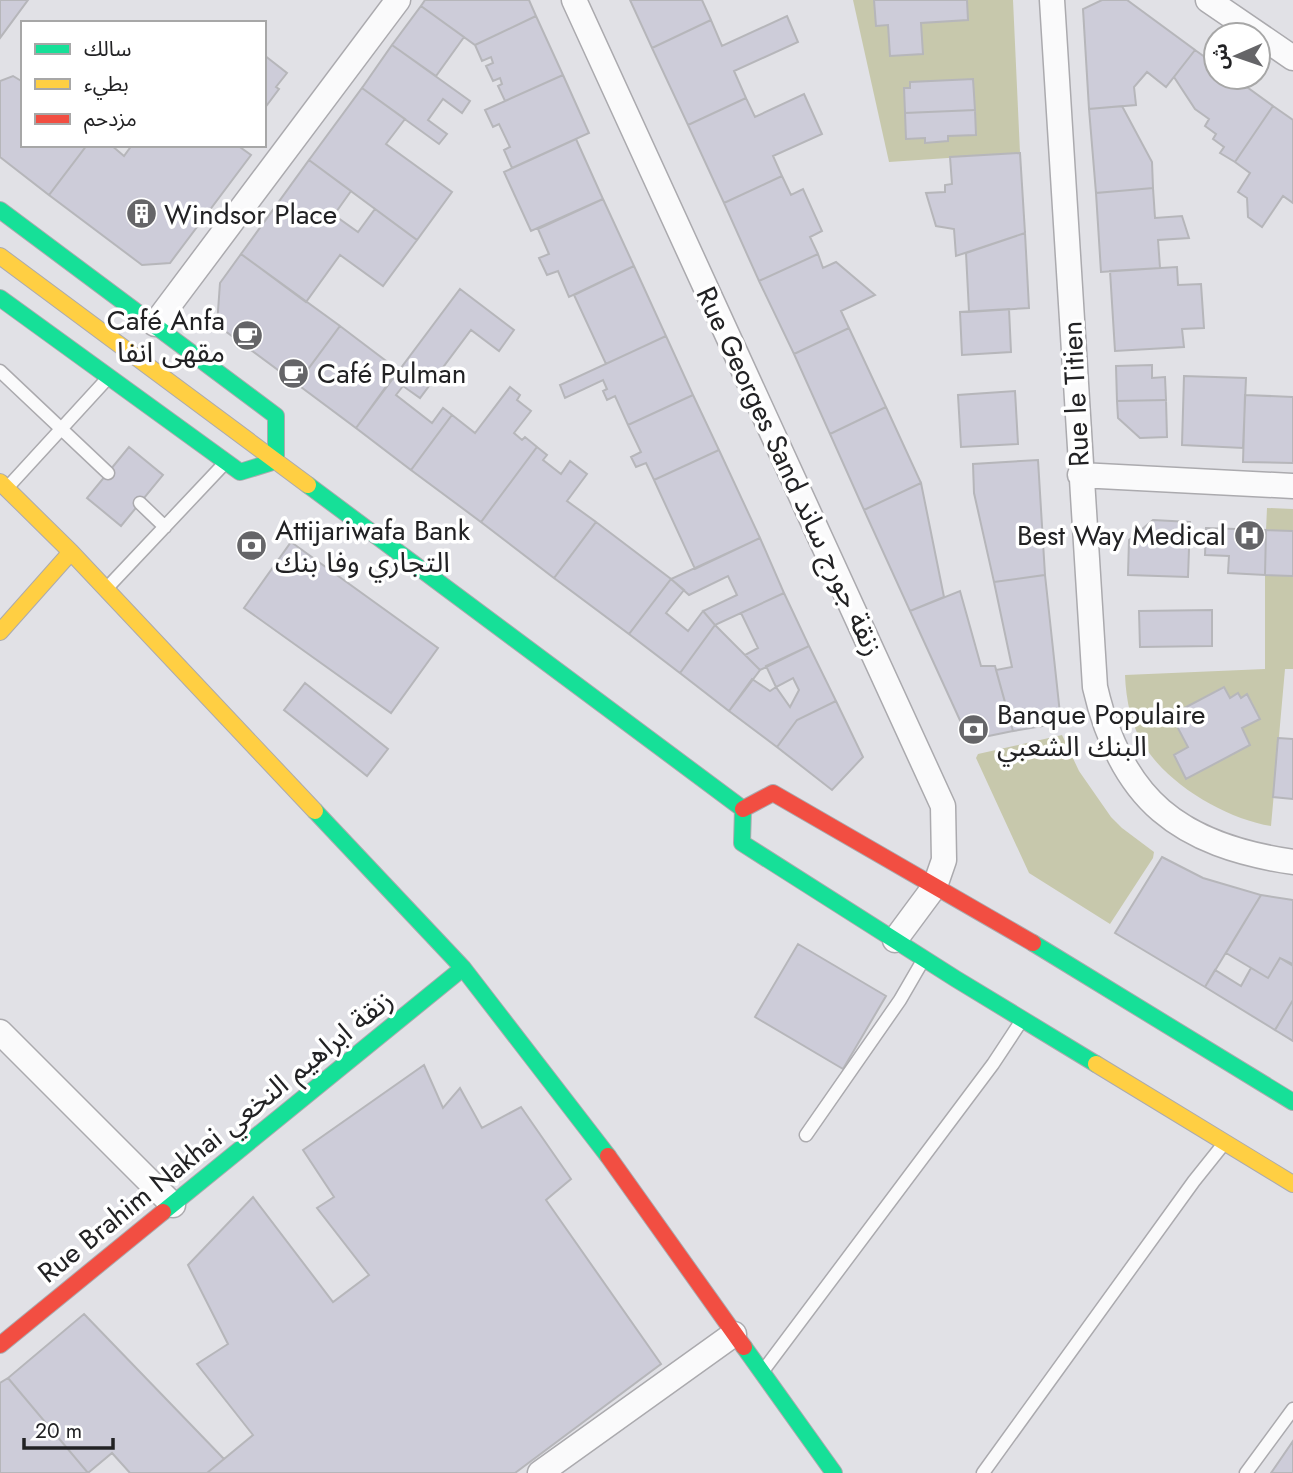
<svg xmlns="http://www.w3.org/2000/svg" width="1293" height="1473" font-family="Jost,'Noto Sans Arabic',sans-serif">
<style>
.green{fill:#c7c8ac;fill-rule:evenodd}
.building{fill:#cdccd9;stroke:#b6b6ba;stroke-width:2;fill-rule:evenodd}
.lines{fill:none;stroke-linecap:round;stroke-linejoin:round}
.lane-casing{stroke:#abaaae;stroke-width:15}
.street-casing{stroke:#abaaae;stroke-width:27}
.fast-casing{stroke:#abaaae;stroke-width:18}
.slow-casing{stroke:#abaaae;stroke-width:18}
.jam-casing{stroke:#abaaae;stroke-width:18}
.lane{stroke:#fafafb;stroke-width:12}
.street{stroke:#fafafb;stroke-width:24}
.fast{stroke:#16e098;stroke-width:16}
.slow{stroke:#ffcf43;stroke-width:16}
.jam{stroke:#f24e42;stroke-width:16}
.labels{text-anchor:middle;stroke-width:7;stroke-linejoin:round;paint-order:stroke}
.poi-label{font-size:28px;fill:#222224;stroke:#fff;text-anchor:start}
.street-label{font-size:28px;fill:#222224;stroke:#fff}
</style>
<rect width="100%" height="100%" fill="#e1e1e6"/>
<path class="green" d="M853,0H874L876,25H888L891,56L923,54L921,23L968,20L967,0H1013L1020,153L889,162ZM973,79L976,135L948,136V141L925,143V138H906L904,89L910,88V82Z
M1267,508L1293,509V531L1266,530Z
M1265,575L1293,576V669H1285L1271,826C1227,819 1170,786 1145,747C1131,726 1126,700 1125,675L1265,669ZM1223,687L1230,698L1238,693L1241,698L1248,695L1260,718L1242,728L1250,745L1186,779L1174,755L1188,747L1171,715Z
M1062,735L1079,771L1111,817L1122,828L1154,852L1153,858L1110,924L1029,873L976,758L978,754Z"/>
<path class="building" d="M0,0H28L0,38Z
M425,0H529L536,16L475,45L421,6Z
M630,0H702L711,20L652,48Z
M874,0H967L968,20L921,23L923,54L890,56L888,25L876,26Z
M1102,0H1127L1195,50L1166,87L1147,72L1134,87L1136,105L1089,109L1083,9Z
M421,6L464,37L436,76L392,45Z
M536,16L563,75L505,101L498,86L502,84L500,78L493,81L486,66L493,63L491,57L482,61L475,45Z
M787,16L798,42L734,71L746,98L688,125L652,48L711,20L722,46Z
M392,45L470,101L462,113L443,99L428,120L447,134L439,144L362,88Z
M1195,50L1216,65V77H1233L1273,106L1235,162L1220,153L1224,147L1213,139L1216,134L1205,126L1209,119L1195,109L1174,77Z
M264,55L287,73L276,87L279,89L264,109Z
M563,75L589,133L512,168L504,150L510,147L499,124L493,127L485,110Z
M13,76L23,82V145H87L49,195L0,157V81Z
M973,79L975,110L905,113L904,88H910V82Z
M362,88L405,119L386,144L452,192L417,240L309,160Z
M804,94L822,134L773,156L782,176L724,203L688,125L746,98L755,117Z
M1122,106L1152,162L1153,188L1096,193L1089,109Z
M1273,106L1293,120V203L1283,196L1262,227L1248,217L1247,198L1238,192L1250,173L1235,162Z
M975,110L976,135L948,136V141L925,143V138L906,139L905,113Z
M576,139L603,199L531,231L504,172Z
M87,145H111L124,156L132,145H237L251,155L170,263L142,265L49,195Z
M1020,153L1025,233L956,256L954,229L936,226L926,193L945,192V185L952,184L950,157Z
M309,160L351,191L334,215L358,232L375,209L417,240L383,286L340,255L306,302L241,254Z
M782,176L791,195L803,189L822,231L810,237L818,254L759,281L724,203Z
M1153,188L1155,218L1182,216L1189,238L1158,240L1160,268L1101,272L1096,193Z
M603,199L634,266L569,297L558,271L547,275L539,258L549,254L538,229Z
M1025,233L1029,308L969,312L966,253Z
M241,254L340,326L297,384L217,325L220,283Z
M818,254L823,268L836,262L875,295L841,311L849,328L794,354L759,281Z
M634,266L666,336L606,364L574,295Z
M1177,267L1178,285L1201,284L1204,328L1182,329L1184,347L1115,351L1110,271Z
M460,289L514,330L499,351L471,330L420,398L403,386L396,395L432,423L443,408L452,415L411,470L356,428Z
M1009,309L1011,352L962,355L960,312Z
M340,326L398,370L356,428L297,384Z
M849,328L886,407L830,434L794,354Z
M666,336L693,395L628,425L615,396L607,400L603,391L607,389L603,380L565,398L560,385Z
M1152,365V378L1165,377L1166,400L1117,401L1116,366Z
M1184,376L1246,378L1243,448L1182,445Z
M510,387L520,395L517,400L531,411L514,433L522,440L525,437L537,447L481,522L411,470L452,415L475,433Z
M1015,391L1018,444L961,447L958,395Z
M693,395L719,450L654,480L646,463L636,467L631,457L641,452L628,425Z
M1245,395L1293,397V463L1243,462Z
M1166,400L1167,437L1140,438L1118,418L1117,401Z
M886,407L921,483L864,510L830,434Z
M129,447L163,475L121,526L87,498Z
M537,447L547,455L543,460L561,474L570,461L587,474L567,501L596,522L554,578L481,522Z
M719,450L760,538L695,569L654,480Z
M1038,460L1045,575L994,582L974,493L973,464Z
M921,483L944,597L910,611L864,510Z
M1153,520L1190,522L1188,577L1128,575L1129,540Z
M596,522L671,579L629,634L554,578Z
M1206,528L1266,530L1265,575L1228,573L1229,556L1205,555Z
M1266,530L1293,531V576L1265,575Z
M760,538L784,593L715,625L703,611L737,595L728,576L689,595L671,579Z
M291,542L438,648L391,713L244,608Z
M1045,575L1061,723L1013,731L996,670L1012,667L994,582Z
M671,579L684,590L666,613L688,631L703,611L715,625L680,673L629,634Z
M960,591L981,666H995L1013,731L969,740L910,611Z
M784,593L809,646L760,670L745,655L758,648L741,613Z
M1212,610V646L1140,647L1139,611Z
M715,625L760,670L729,711L680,673Z
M809,646L836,701L797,720L777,747L729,711L752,679L770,691L776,687L766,666ZM793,678L799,690L790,707L776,687Z
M305,683L388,749L367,776L284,710Z
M1224,687L1230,698L1238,693L1241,698L1247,694L1260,719L1242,728L1250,745L1186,779L1174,755L1188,747L1171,715Z
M836,701L863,757L832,790L777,747L797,720Z
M1278,738L1293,739V799L1273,797Z
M1162,857L1203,878L1261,895L1205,987L1115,933Z
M1261,895L1293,900V964L1280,958L1268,978L1226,953Z
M798,944L886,996L843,1069L755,1017Z
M1280,958L1293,966V1000L1275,1030L1205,987L1215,970L1241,986L1251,968L1268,978Z
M1293,1000V1041L1275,1030Z
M424,1065L443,1108L460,1088L482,1128L521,1107L571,1179L546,1200L661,1364L515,1473H207L253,1435L197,1364L228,1344L188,1265L253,1197L333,1302L369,1275L317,1208L334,1197L303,1150Z
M84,1314L224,1459L207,1473H130L112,1453L88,1473L8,1378Z
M8,1378L88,1473H0V1383Z
M1293,1441V1473H1271Z"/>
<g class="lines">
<defs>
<path id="lane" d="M0,371L108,473
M7,488L106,380
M140,503L165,527
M106,589L223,465
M806,1135L900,1000L922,962
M763,1371L993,1064L1020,1023
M983,1473L1194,1181L1222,1146
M1246,1473L1293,1409"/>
<path id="street" d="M574,0L943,806L944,860L935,886L895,940
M1052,0L1095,687C1121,800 1179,845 1293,862
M1208,0L1293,58
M155,324L398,0
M1080,475L1293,486
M0,1032L173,1205
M540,1473L734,1334"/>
<path id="fast" d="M0,210L276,416V461
M0,298L240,472L276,461
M308,485L743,809
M743,809L742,843L956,979L1096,1064
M315,811L463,968L608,1156
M1033,943L1293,1102
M163,1212L463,968
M744,1347L834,1473"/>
<path id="slow" d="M0,256L308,485
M0,482L71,552L315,811
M0,632L71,552
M1096,1064L1293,1184"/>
<path id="jam" d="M743,809L773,793L1033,943
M608,1156L744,1347
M0,1345L163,1212"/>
</defs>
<use href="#lane" class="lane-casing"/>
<use href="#street" class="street-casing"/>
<use href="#fast" class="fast-casing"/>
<use href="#slow" class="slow-casing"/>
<use href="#jam" class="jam-casing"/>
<use href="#lane" class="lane"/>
<use href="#street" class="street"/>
<use href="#fast" class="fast"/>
<use href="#slow" class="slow"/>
<use href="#jam" class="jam"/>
</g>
<defs>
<symbol id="building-disc" viewBox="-11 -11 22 22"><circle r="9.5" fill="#656568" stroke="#fff"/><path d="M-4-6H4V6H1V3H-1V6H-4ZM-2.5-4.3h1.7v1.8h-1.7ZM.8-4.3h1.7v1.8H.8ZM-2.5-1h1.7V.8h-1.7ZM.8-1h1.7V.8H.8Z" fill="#fff"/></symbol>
<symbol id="cafe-disc" viewBox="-11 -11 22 22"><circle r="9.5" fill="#656568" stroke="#fff"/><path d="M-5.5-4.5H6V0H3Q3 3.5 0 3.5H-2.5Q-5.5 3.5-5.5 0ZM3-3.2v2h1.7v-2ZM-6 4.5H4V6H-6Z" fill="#fff"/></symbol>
<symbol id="hospital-disc" viewBox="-11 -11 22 22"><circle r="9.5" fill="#656568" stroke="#fff"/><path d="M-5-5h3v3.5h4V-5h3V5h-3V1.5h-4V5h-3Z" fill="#fff"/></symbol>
<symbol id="bank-disc" viewBox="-11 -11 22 22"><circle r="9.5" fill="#656568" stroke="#fff"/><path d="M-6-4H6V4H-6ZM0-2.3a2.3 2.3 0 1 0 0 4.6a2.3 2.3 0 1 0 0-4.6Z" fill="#fff"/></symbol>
</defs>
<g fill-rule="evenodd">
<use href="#building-disc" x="124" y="196" width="35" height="35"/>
<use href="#cafe-disc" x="230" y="318" width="35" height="35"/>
<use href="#cafe-disc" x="276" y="356" width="35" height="35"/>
<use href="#hospital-disc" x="1232" y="518" width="35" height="35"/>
<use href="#bank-disc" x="234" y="528" width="35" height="35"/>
<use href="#bank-disc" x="956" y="712" width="35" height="35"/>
</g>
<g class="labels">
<g class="poi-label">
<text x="164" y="224">Windsor Place</text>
<text x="225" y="330" text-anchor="end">Café Anfa<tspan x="225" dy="32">مقهى انفا</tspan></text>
<text x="317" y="383">Café Pulman</text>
<text x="275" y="540">Attijariwafa Bank<tspan x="275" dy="32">التجاري وفا بنك</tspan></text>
<text x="1226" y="545" text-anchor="end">Best Way Medical</text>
<text x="997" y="724">Banque Populaire<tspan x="997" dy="32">البنك الشعبي</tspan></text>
</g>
<g class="street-label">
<text transform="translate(1075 394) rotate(-93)" y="10">Rue le Titien</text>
<text transform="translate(790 471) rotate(65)" y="10">Rue Georges Sand زنقة جورج ساند</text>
<text transform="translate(215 1136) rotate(-39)" y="10">Rue Brahim Nakhai زنقة ابراهيم النخعي</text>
</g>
</g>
<rect x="21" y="21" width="245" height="126" fill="#ffffff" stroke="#a7a7a7" stroke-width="2"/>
<rect x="35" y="44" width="35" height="10" fill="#16e098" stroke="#a7a7a7" stroke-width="2"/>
<text x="84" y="56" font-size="21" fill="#222224">سالك</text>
<rect x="35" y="79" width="35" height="10" fill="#ffcf43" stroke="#a7a7a7" stroke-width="2"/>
<text x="84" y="91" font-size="21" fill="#222224">بطيء</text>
<rect x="35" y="114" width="35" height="10" fill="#f24e42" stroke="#a7a7a7" stroke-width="2"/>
<text x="84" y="126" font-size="21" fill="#222224">مزدحم</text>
<g transform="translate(1237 56) rotate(268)"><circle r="33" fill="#ffffff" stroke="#a7a7a7" stroke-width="2"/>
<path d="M0-5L12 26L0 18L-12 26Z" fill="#656568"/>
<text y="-10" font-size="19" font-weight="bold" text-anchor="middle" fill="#222224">ش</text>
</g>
<path d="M24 1438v10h89v-10" fill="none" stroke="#222224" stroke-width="3.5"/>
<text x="35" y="1438" font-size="21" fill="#222224" stroke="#ffffff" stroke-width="5" paint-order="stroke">20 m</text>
</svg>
